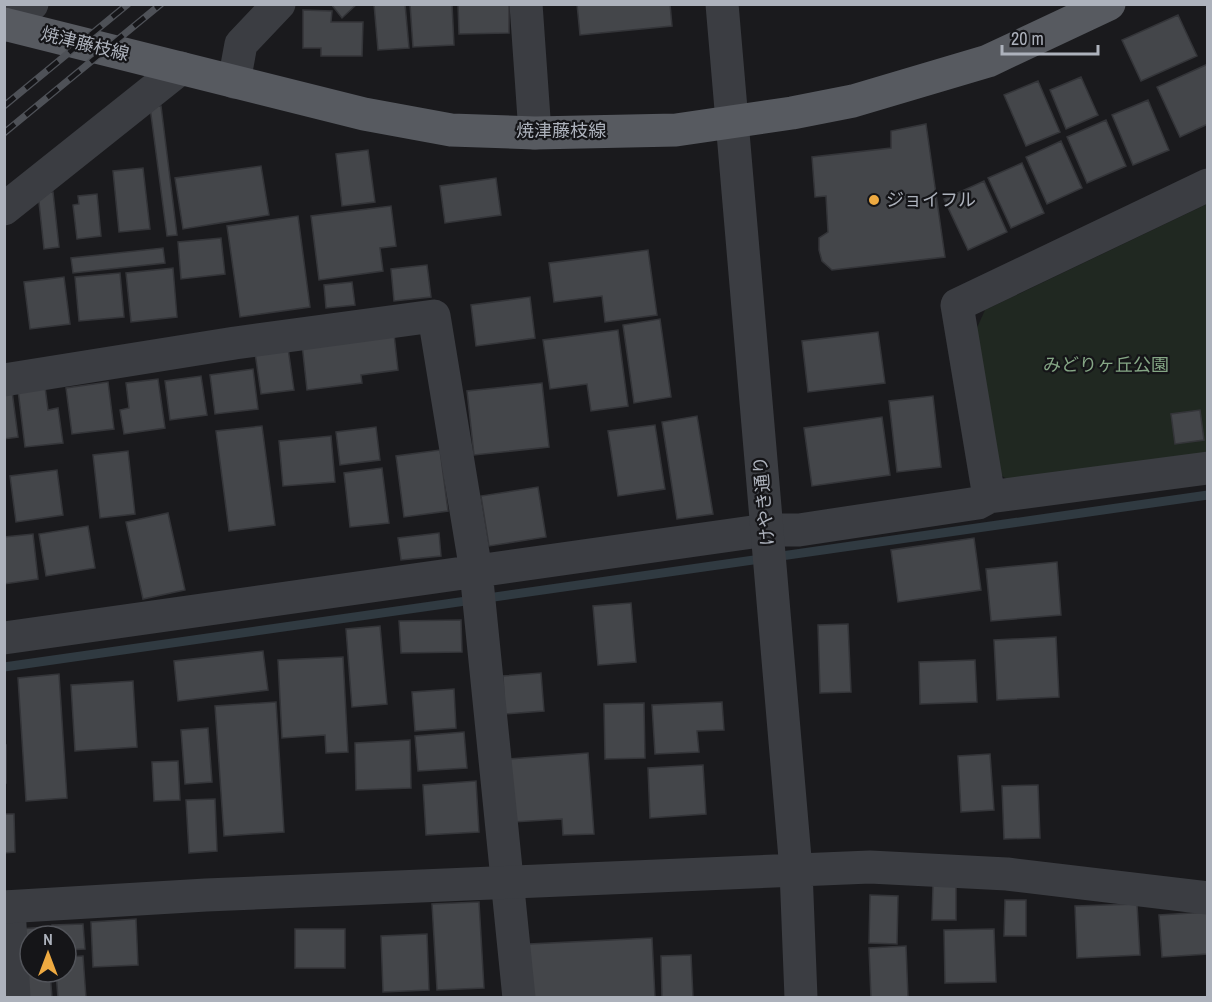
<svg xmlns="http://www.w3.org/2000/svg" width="1212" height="1002" font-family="'Archivo Narrow','Noto Sans JP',sans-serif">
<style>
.green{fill:#202821}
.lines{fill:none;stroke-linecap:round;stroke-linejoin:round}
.stream{stroke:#303a41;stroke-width:9}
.building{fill:#44464a;stroke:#343539;stroke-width:1.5}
.minor{stroke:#3b3d42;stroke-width:33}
.tertiary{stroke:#3b3d42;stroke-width:33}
.primary{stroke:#575a60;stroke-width:33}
.rail-casing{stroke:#4e5157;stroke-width:7}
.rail{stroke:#151518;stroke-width:4.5;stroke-dasharray:14;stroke-linecap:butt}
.poi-dot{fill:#eeaa41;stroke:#151518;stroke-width:2}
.labels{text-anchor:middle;stroke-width:4.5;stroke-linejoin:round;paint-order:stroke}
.street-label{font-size:18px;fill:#adb2bc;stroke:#151518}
.poi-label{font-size:18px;fill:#adb2bc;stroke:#151518;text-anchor:start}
.park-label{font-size:18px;fill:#85a685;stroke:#151518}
</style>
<rect width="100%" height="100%" fill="#1a1a1d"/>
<path class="green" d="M1207,204V454L1010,481L996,472L976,330L985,310Z"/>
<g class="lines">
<path class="stream" d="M4,667L1208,495"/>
</g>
<path class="building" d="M331,4H357L342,18Z
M374,4H405L409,48L378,50Z
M410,4H452L454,45L413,47Z
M458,4H509V33L459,34Z
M577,4H670L672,26L580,35Z
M303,10L332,11L331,22H363L362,56H321V48H303Z
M1178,15L1197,56L1141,81L1122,40Z
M1208,64V124L1180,137L1157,87Z
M1081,77L1098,115L1066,129L1050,90Z
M1038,81L1060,132L1026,146L1004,95Z
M1148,100L1169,150L1133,165L1112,115Z
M161,106L177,235L167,236L150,107Z
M1106,120L1126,166L1087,183L1067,137Z
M926,124L945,257L832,270L822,261L819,250V238L828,232L826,196L815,197L812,157L891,148V131Z
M1061,141L1082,188L1047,204L1026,157Z
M368,150L375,202L342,206L336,154Z
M1022,163L1044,213L1011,228L988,178Z
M261,166L269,215L183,229L175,178Z
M143,168L150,229L119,232L113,171Z
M496,178L501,215L445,223L440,186Z
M984,181L1007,232L968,250L944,199Z
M53,192L59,247L44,249L38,193Z
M97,194L101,236L77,239L73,205L79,204L78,196Z
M391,206L396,246L380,248L383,271L319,280L311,216Z
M298,216L310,307L240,317L227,226Z
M221,238L225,274L181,279L178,242Z
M163,248L165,263L73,273L71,258Z
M648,250L657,315L605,322L602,296L554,302L549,263Z
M427,265L431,297L394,301L391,269Z
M173,268L177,317L131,322L126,273Z
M120,273L124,317L79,321L75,277Z
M64,277L70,324L30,329L24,282Z
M352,282L355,305L326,308L324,285Z
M530,297L535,338L476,346L471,305Z
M660,319L671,397L634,403L623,325Z
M618,330L628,406L591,411L587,384L550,389L543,340Z
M878,332L885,383L808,392L802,341Z
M394,334L398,370L361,375L362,383L307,390L302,344Z
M287,341L294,390L261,394L254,346Z
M253,369L258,409L215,414L210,375Z
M201,376L207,415L170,420L165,381Z
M158,379L165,428L124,434L120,410L129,408L126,383Z
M108,382L114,429L72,434L66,388Z
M542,383L549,447L474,455L467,391Z
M45,387L48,410L58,408L63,443L25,447L18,390Z
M12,391L18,437L4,439V392Z
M933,396L941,467L897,472L889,401Z
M1200,410L1204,440L1175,444L1171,414Z
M697,416L713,514L677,519L662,422Z
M882,417L890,475L812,486L804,428Z
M655,425L665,489L618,496L608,431Z
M262,426L275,525L229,531L216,431Z
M376,427L380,460L340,465L336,432Z
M331,436L335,482L283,486L279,441Z
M440,450L448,511L404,517L396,456Z
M128,451L135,514L100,518L93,455Z
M382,468L389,523L350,527L344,473Z
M57,470L63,515L16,522L10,476Z
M538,487L546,537L489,546L481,496Z
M168,513L185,590L143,599L126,522Z
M88,526L95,568L46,576L39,534Z
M439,533L441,556L401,560L398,538Z
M33,534L38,579L4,584V537Z
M974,538L981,590L898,602L891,550Z
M1057,562L1061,615L991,621L986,569Z
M631,603L636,662L598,665L593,606Z
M461,620L462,652L401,653L399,621Z
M848,624L851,692L820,693L818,625Z
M380,626L387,704L352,707L346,629Z
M1056,637L1059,697L997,700L994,640Z
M263,651L268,690L178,701L174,661Z
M343,657L348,752L326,753L325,735L282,738L278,660Z
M975,660L977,702L920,704L919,662Z
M541,673L544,711L505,714L503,676Z
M59,674L67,798L26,801L18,678Z
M133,681L137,747L75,751L71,685Z
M454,689L456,728L415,731L412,692Z
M276,702L284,832L224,836L215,706Z
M722,702L724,730L697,731L699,752L655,754L652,705Z
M644,703L645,758L605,759L604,704Z
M208,728L212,782L185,784L181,730Z
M464,732L467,768L418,771L415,736Z
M410,740L411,788L356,790L355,743Z
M4,745H6V783H4Z
M588,753L594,834L563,835L562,819L513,822L509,759Z
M990,754L994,810L961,812L958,756Z
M178,761L180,800L154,801L152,762Z
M703,765L706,814L650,818L648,768Z
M476,781L479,832L426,835L423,785Z
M1038,785L1040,838L1004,839L1002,786Z
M215,799L217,851L189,853L186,800Z
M4,814H14L15,852L4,853Z
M933,885H956V920H932Z
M870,895L898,896L897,944L869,943Z
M1005,900H1026V936H1004Z
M479,902L484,988L437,990L432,904Z
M1137,904L1140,955L1077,958L1075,906Z
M1208,912V954L1162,957L1159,915Z
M136,919L138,965L93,967L91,922Z
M83,924L85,949L66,950V936H53L52,925Z
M47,927V936H30V972H50L52,998H22L18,929Z
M295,929H345V968H295Z
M994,929L996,982L945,983L944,930Z
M427,934L429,990L383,992L381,936Z
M652,938L655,998H531L529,944Z
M906,946L908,998H871L869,948Z
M691,955L693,998H662L661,956Z
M83,956L86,998H58L56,972H66V957Z"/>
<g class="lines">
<path class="minor" d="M526,4L535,133
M4,25L32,4
M234,82L241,44L279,4
M4,209L181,68
M4,380L235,343L434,316L476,571L519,998
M989,497L957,305L1208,185
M4,638L767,530H799L978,503L989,497L1208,468
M9,907L14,998"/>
<path class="tertiary" d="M722,4L796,870L801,998
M4,907L206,895L870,867L1007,874L1208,898"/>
<path class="primary" d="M4,24L364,114L451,130L535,133L676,130L792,113L853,101L988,61L1109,4"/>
<defs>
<path id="rail" d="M4,106L128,4
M4,133L161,4"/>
</defs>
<use href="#rail" class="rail-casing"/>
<use href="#rail" class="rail"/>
</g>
<circle class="poi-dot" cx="874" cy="200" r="6"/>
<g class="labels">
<g class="street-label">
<text transform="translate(85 44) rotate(14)" y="6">焼津藤枝線</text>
<text x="561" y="137">焼津藤枝線</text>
<text transform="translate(764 501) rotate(-95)" y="6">けやき通り</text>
</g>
<g class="poi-label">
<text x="886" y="206">ジョイフル</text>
</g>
<g class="park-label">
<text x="1106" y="371">みどりヶ丘公園</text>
</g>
</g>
<rect width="1212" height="1002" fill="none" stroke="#adb2bc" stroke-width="12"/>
<g transform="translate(48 954)"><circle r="28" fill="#151518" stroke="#52545a" stroke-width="1.5"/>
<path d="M0-4.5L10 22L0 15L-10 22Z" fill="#eeaa41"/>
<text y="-9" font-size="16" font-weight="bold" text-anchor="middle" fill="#adb2bc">N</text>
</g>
<path d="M1002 45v9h96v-9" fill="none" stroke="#adb2bc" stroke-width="3"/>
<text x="1011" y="45" font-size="18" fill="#adb2bc" stroke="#151518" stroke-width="4.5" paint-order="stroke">20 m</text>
</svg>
